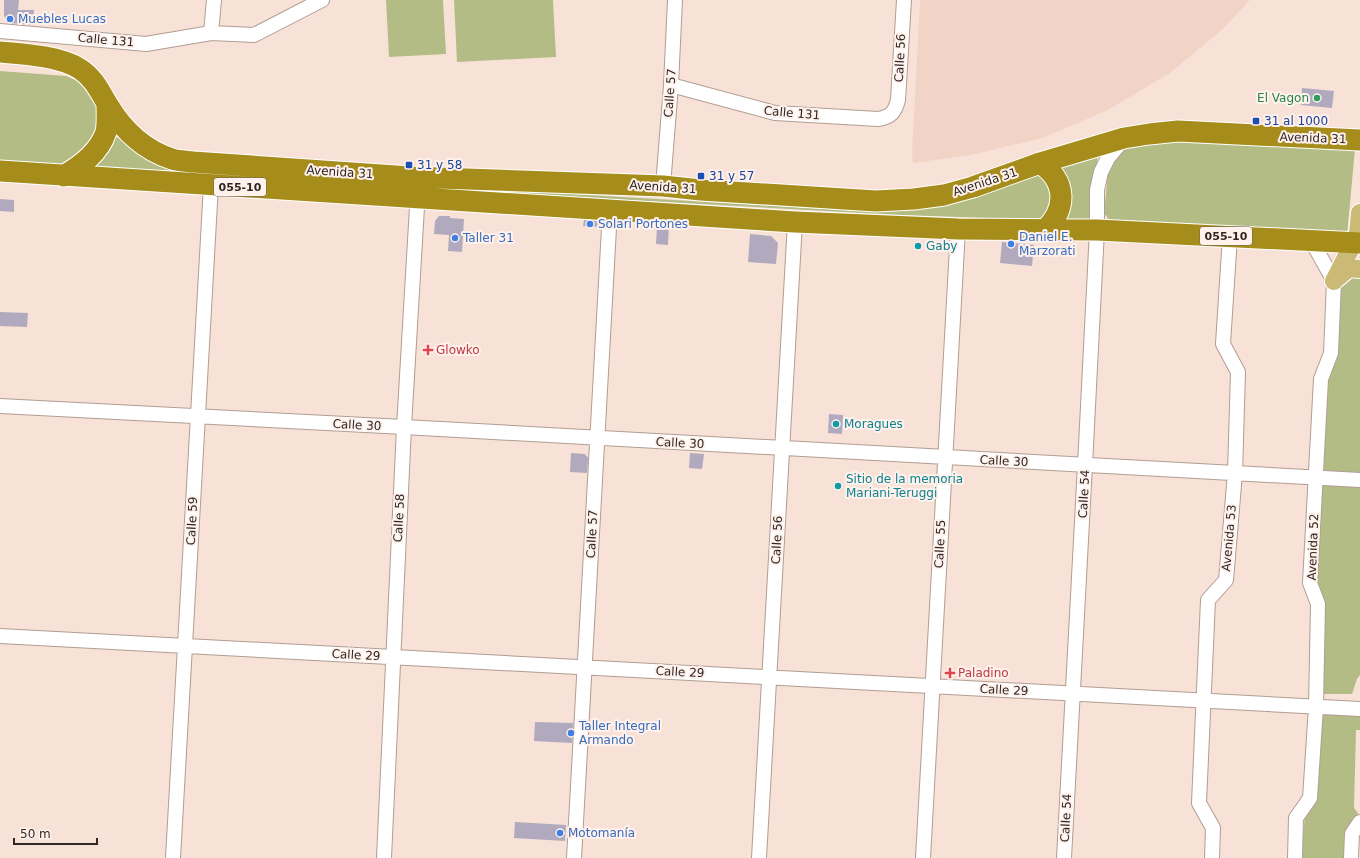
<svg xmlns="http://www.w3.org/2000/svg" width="1360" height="858" font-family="'DejaVu Sans',sans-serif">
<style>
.built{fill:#f2d4c7}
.green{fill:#b4bc86}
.building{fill:#b1aabe}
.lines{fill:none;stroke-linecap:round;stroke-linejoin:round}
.minor-casing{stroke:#b19d93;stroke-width:16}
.major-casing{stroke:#fff;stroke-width:20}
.highway-casing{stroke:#fff;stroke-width:23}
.minor{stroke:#fff;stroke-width:14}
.major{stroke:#caba76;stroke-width:18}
.highway{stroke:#a68c1a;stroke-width:21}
.shop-dot{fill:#3f7fe0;stroke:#fff1eb;stroke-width:1.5}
.leisure-dot{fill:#2e9e5b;stroke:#fff1eb;stroke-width:1.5}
.transit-dot{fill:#1a4fb4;stroke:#fff1eb;stroke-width:1.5}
.culture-dot{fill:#0f9aa8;stroke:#fff1eb;stroke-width:1.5}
.health-dot{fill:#e0444e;stroke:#fff1eb;stroke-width:1.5}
.labels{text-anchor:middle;stroke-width:4;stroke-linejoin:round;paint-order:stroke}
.shield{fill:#fff1eb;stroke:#6e6460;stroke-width:1}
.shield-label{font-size:11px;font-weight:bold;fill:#302724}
.shop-label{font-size:12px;fill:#366cbe;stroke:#fff1eb;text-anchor:start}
.street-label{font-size:12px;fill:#302724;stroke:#fff1eb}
.leisure-label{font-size:12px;fill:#27864d;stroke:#fff1eb;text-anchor:end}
.transit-label{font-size:12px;fill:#164399;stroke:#fff1eb;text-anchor:start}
.culture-label{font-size:12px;fill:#0d838f;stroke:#fff1eb;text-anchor:start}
.health-label{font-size:12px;fill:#be3a42;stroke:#fff1eb;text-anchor:start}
</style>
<rect width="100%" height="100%" fill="#f8e2d7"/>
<path class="built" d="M920,0H1250L1224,28L1170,73L1108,110L1042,138L971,155L913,163L912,153Z"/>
<path class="green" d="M386,0H443L446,54L389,57Z
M454,0H553L556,57L457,62Z
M0,71L66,76L78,81L85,87L97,106L99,119L92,144L64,165L0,164Z
M114,136C124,139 128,148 137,153C148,161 161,166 175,170L419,188L96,167V163Z
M1157,141L1355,149L1347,236L1115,228L1104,213L1108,173L1121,149Z
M1098,155L1089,224L1060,222L1065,214L1066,176L1060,165Z
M1043,172L1053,185V211L1046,220L900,215L460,191L487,189L862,211L936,205L987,193Z
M1360,275V474L1321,473L1326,377L1336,361L1341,278Z
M1321,486H1360V675L1357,679L1352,694H1321L1325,601L1315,580Z
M1321,711H1360V730H1356L1354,808L1358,813L1345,858H1301L1305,814Z"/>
<path class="building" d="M4,0H19L18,10H34L33,25L9,23L4,16Z
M1302,88L1334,91L1332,108L1301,105Z
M0,199L14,200V212L0,211Z
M439,216H450V218L464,219L462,252L448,251L449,235L434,234L435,221Z
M584,220L597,221L601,227L583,226Z
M657,226H669L668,245L656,244Z
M750,234L771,236L778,243L776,264L748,262Z
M1002,242L1034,245L1032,266L1000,263Z
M0,312L28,313L27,327L0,326Z
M829,414L843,415L842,434L828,433Z
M571,453L585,454L588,458L587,473L570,472Z
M690,453L704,454L702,469L689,468Z
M535,722L573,723L572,743L534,741Z
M515,822L566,825L565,841L514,838Z"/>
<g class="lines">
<defs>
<path id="minor" d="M0,31L146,44L211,33L254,35L322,0
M211,33L214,0
M671,85L775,113L878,119C891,117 895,112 898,100L904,0
M663,186L671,85L675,0
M0,406L404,427L1360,480
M0,636L1360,709
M173,858L211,185
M384,858L404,427L418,190
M574,858L610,210
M759,858L795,222
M923,858L958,229
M1064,858L1085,465L1097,230V190L1101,172L1108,158L1124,139
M1212,858L1213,828L1199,803L1208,600L1226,580L1235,473L1238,372L1223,344L1230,236
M1295,858L1296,818L1310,798L1316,707L1318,604L1310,583L1321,379L1331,353L1334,281L1311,240
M1351,858L1352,834L1360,822"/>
<path id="major" d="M1336,279L1349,268L1360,269
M1334,281L1358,234L1360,213"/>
<path id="highway" d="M0,52C24,54 60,56 80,69C94,78 100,92 108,105C123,130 144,150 172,159C178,161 186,161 193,162L410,177L663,186L701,190L876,201L914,199L944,195L973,187L1040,163L1124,138L1149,134L1178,131L1360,140
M1040,163C1067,181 1067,209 1045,230
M0,171L795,222L958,229L1097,230L1360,243
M63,176C81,166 99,153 106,132C108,123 107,113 107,104"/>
</defs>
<use href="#minor" class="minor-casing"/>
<use href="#major" class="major-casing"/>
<use href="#highway" class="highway-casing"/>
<use href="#minor" class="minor"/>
<use href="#major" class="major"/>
<use href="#highway" class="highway"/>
</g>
<g class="shop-dot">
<circle cx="10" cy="19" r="4"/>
<circle cx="590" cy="224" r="4"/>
<circle cx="455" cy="238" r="4"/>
<circle cx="1011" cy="244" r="4"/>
<circle cx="571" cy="733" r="4"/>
<circle cx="560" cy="833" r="4"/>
</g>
<circle class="leisure-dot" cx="1317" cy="98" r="4"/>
<g class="transit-dot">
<rect x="1252" y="117" width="8" height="8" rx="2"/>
<rect x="405" y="161" width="8" height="8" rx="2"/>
<rect x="697" y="172" width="8" height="8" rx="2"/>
</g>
<g class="culture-dot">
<circle cx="918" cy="246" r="4"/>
<circle cx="836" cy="424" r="4"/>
<circle cx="838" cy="486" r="4"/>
</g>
<g class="health-dot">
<path d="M426 344h4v4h4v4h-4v4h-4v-4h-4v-4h4z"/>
<path d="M948 667h4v4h4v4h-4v4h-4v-4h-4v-4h4z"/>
</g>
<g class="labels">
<g class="shield">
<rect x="214" y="178" width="52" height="18" rx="3"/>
<rect x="1200" y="227" width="52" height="18" rx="3"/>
</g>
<g class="shield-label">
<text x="240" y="191">055-10</text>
<text x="1226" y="240">055-10</text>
</g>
<g class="shop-label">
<text x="18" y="23">Muebles Lucas</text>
<text x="598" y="228">Solari Portones</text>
<text x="1019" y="241">Daniel E.<tspan x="1019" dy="14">Marzorati</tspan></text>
<text x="463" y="242">Taller 31</text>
<text x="579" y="730">Taller Integral<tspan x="579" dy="14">Armando</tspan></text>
<text x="568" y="837">Motomanía</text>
</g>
<g class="street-label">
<text transform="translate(106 40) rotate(5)" y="4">Calle 131</text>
<text transform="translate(900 58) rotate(-87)" y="4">Calle 56</text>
<text transform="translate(670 93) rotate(-86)" y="4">Calle 57</text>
<text transform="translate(792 113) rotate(5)" y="4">Calle 131</text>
<text transform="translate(1313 138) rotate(2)" y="4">Avenida 31</text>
<text transform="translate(340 172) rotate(4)" y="4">Avenida 31</text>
<text transform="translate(985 182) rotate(-18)" y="4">Avenida 31</text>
<text transform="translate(663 187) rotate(4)" y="4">Avenida 31</text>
<text transform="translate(357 425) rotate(3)" y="4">Calle 30</text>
<text transform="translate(680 443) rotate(3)" y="4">Calle 30</text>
<text transform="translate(1004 461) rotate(3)" y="4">Calle 30</text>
<text transform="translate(1084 494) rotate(-87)" y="4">Calle 54</text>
<text transform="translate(399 518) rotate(-87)" y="4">Calle 58</text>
<text transform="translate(192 521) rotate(-87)" y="4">Calle 59</text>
<text transform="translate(592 534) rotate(-87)" y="4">Calle 57</text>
<text transform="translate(1229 538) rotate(-85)" y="4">Avenida 53</text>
<text transform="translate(777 540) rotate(-87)" y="4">Calle 56</text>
<text transform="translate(940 544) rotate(-87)" y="4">Calle 55</text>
<text transform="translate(1313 547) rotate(-88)" y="4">Avenida 52</text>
<text transform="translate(356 655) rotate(3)" y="4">Calle 29</text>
<text transform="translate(680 672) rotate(3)" y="4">Calle 29</text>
<text transform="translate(1004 690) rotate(3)" y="4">Calle 29</text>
<text transform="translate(1066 818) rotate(-87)" y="4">Calle 54</text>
</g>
<g class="leisure-label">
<text x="1309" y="102">El Vagon</text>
</g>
<g class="transit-label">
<text x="1264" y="125">31 al 1000</text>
<text x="417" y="169">31 y 58</text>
<text x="709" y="180">31 y 57</text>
</g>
<g class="culture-label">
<text x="926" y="250">Gaby</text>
<text x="844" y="428">Moragues</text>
<text x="846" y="483">Sitio de la memoria<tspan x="846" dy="14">Mariani-Teruggi</tspan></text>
</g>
<g class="health-label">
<text x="436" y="354">Glowko</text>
<text x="958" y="677">Paladino</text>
</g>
</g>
<path d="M14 838v6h83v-6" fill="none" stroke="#302724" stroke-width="2"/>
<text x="20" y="838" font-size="12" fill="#302724" stroke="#fff1eb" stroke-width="3" paint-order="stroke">50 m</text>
</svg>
